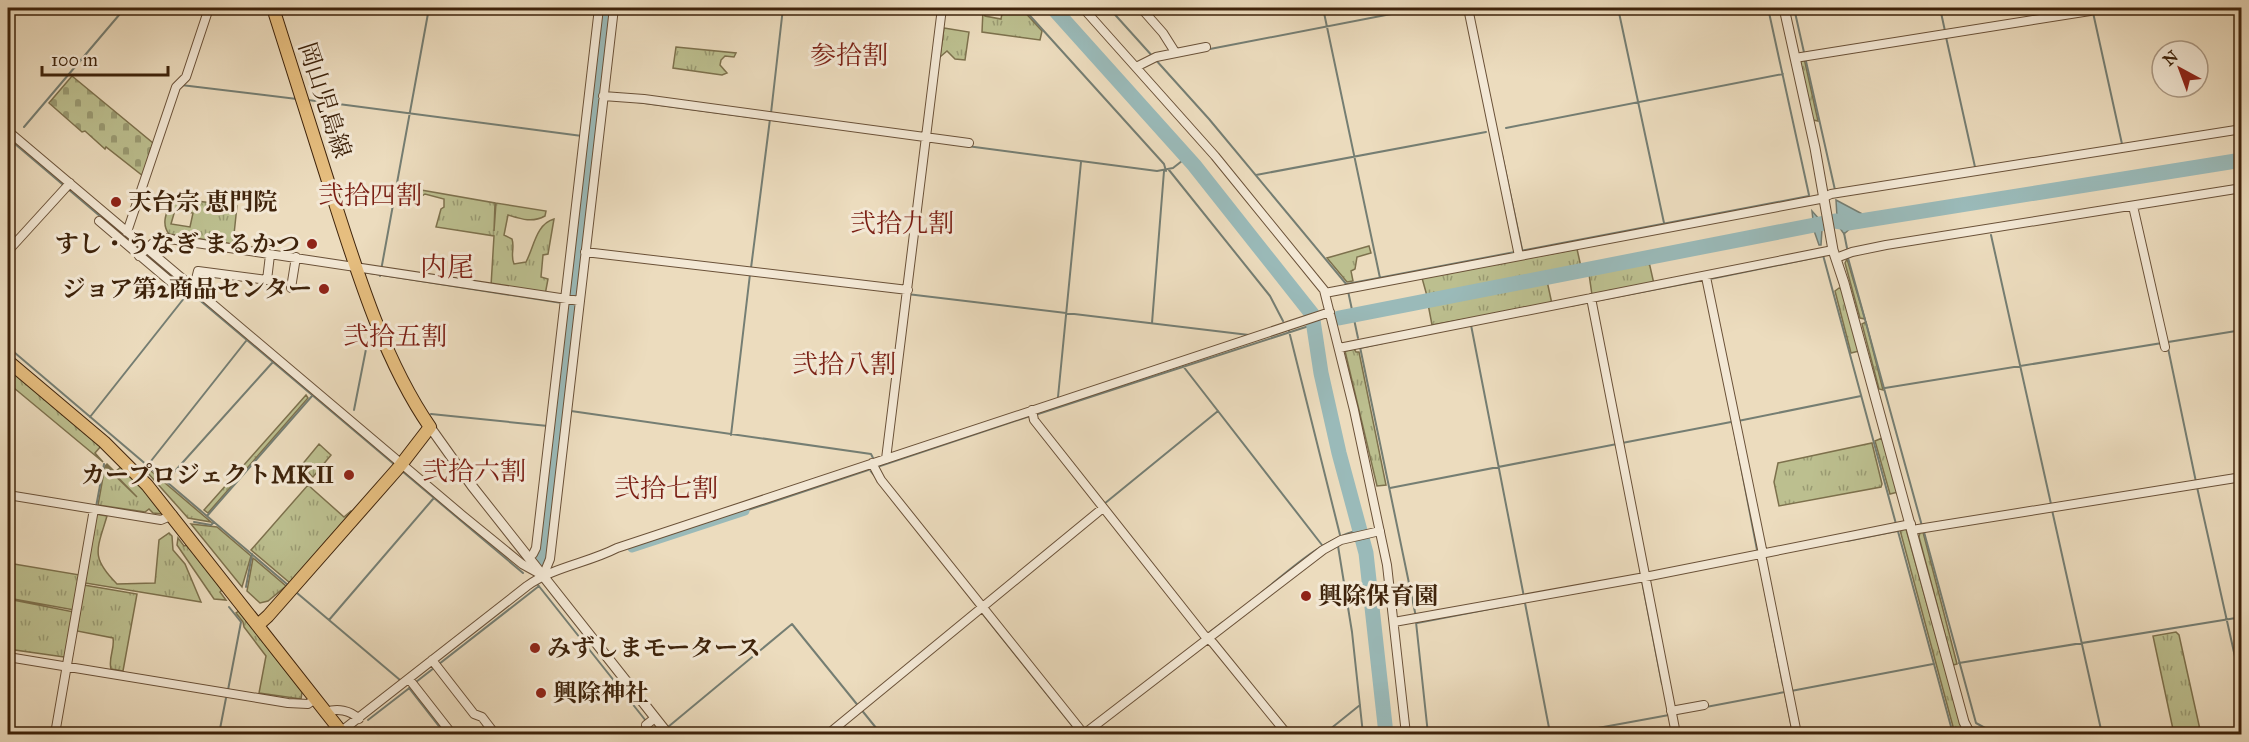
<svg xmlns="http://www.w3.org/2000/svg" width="2249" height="742" font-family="'IM FELL Great Primer','Noto Serif JP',serif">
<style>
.grass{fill:url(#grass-tufts);stroke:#7d714d;stroke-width:1.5;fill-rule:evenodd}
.cemetery{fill:url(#cemetery-stones);stroke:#7d714d;stroke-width:1.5}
.water{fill:#9abab9;stroke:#757e73;stroke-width:1.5}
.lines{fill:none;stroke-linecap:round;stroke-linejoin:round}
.stream{stroke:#757e73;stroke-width:2}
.canal{stroke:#9abab9;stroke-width:9}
.river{stroke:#9abab9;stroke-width:15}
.minor-casing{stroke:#6a5138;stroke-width:10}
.tertiary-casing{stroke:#6a5138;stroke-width:11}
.primary-casing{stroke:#3e230b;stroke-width:14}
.minor{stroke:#f3e8d5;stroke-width:8}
.tertiary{stroke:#f3e8d5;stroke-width:9}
.primary{stroke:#e6be7f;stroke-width:12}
.poi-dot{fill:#8f2418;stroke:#f3e8d5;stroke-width:2}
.labels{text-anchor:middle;stroke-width:6;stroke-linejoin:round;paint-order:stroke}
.street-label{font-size:24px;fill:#3e230b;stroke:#f3e8d5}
.poi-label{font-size:24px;font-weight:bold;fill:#3e230b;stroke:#f3e8d5;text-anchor:start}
.neighbourhood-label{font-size:26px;fill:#7a1f14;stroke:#f3e8d5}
.quarter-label{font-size:27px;fill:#7a1f14;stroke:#f3e8d5}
</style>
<defs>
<pattern id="grass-tufts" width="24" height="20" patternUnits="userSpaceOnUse" patternTransform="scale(1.5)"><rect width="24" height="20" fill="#bcbf8f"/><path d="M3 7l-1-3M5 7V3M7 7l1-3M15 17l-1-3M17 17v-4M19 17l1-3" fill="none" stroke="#9a9b73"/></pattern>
<pattern id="cemetery-stones" width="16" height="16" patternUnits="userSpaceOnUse" patternTransform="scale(1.5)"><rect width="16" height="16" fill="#bcbf8f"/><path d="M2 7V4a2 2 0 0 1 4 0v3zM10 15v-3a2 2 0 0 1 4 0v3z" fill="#9a9b73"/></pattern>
</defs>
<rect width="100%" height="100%" fill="#ecdcbe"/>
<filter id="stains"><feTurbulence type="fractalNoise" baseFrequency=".00333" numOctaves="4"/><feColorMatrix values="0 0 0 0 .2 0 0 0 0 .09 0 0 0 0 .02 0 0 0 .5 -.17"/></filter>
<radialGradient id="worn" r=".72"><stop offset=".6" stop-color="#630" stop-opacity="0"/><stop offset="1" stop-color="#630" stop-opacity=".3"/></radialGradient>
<path class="grass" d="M1003,8H1021L1042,31L1040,40L982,32L983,9L985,16L1001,19Z
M944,28L969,32L965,60L955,59L947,51L940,57Z
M676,47L736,53L734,57L725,56L721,60L720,65L727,73L722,75L673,68Z
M1804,58L1818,121L1813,120L1800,62Z
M404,187L495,203L494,231L496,203L546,211L545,216C532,223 521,219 508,215L504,235L512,239C515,248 510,255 514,264L526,262C534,247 536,224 554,219L548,254L543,255L541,277L548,279L545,295L491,286L494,236L436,227L441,209L444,207V199L425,194L416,200L401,201Z
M172,198L237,206L233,244L169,234C160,223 168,210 172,198ZM175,210L193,213L190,227L171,224Z
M1369,246L1371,253L1357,257L1355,269L1351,271L1353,281L1347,282L1327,258Z
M1577,249L1581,267L1427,296L1422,278Z
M1847,259L1865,319L1860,318L1845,263Z
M1649,262L1654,284L1592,295L1589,274Z
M1547,281L1552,304L1432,325L1428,304Z
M1839,288L1842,289L1859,351L1851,353L1835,291Z
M1866,322L1883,390L1879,389L1862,324Z
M1354,349L1356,352H1359L1386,485L1377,486L1345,351Z
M8,367L101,446L95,453L103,462L8,383Z
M306,395L308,398L208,513L204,510Z
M1882,438L1898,492L1890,494L1875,441Z
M1872,443L1882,484L1881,487L1779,506L1774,482L1778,463Z
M319,444L331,455L313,477L301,466Z
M107,464L115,472L122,466L161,509L163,514L153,513L149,509L145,512L98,505L105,466L137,497L106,465Z
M145,466L211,522L188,518L147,472Z
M308,485L344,517L351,511L352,512L290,583L251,550Z
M96,514L107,516C97,550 90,557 117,584L155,583L159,540L169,533L172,536L173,550L185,564L201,602L85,583Z
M191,524L217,527L251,556L242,587Z
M1906,529L1962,729L1966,734H1955L1900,530Z
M1920,532H1923L1957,664L1953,665L1919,537Z
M178,538L184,546L188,545L222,590L220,592L226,600L214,599L177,545Z
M253,558L286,586L268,601L260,603L247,591Z
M8,563L80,575L74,610L8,598Z
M84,585L137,594L123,671L111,669C108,658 115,649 113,638L77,631Z
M8,599L74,612L66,654L64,657L8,649Z
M239,611L302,692L301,699L259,693L266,656L244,627L243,622L236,613Z
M2176,632L2179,635L2201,734H2174L2153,636Z"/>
<path class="cemetery" d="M72,76L153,143L143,176L106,147L105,149L85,131L82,132L49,103Z"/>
<path class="water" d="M1836,200L1868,217L1869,223L1852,227L1844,234L1837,224L1822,229L1821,245H1819L1811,222L1813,220L1812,211L1820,220L1837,217Z"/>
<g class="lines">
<path class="stream" d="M1023,8L1164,164L1166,171
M1109,8L1209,119L1347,285
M1323,8L1380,278
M1618,8L1664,223
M1768,8L1809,195
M1794,8L1835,190
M1940,8L1945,31
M2092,8L2122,144
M1946,37L1975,167
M1210,49L1422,8
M181,85L297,99
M594,97H596
M308,100L582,136
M637,102L810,125
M771,113L783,8
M24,127L125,8
M1506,128L1783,74
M8,138L141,251
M967,146L1157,171L1173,168L1187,157
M1502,155L1522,249
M1169,170L1270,296L1283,321
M1256,175L1486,132
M1844,233L1847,248
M1991,235L2051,504
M1520,251L1809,196
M145,254L395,465
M575,255H578
M1823,255L1953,734
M1848,258L1922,526
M751,268L770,119
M363,272L562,303
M380,276L429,8
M1710,279L1823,256
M1347,284L1515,252
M1348,291L1358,338
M907,294L1249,335
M1595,301L1704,280
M1571,306L1589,302
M1152,323L1164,171
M1471,325L1524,597
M1289,331L1340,535
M8,347L288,585
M1360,347L1416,617
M1360,348L1383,343
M2168,348L2196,482
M1183,366L1322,545
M1885,388L2242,330
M1058,397L1081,162
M354,410L368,339
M556,410H559
M571,411L871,454L873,458
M431,414L548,426
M1035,415L1315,324
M90,417L185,297
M1732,420L1783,685
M1738,421L1861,396
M731,435L750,274
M1622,443L1731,422
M147,466L246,341
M869,469L877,479
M402,471L523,573
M166,481L272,363
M2197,487L2242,688
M1390,488L1617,444
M1104,504L1218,411
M96,507L104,464
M2052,510L2102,734
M745,511L1030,416
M207,516L312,396
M194,522L211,525L214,522
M1924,532L1976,723L1996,734
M1847,541L1897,531
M1338,546L1352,632L1363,734
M1639,561L1641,574
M1642,581L1662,684
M538,585L646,721
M246,587L252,554
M966,592L976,605
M297,593L400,680
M1261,593C1291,569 1320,541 1358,530
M1525,603L1550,733
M982,613L1078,733
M329,620L433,499
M1416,622L1428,734
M1417,623L1526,602
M1207,634L1223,622
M1959,663L2242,617
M416,682L539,586
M409,688L445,734
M228,690L241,622L229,607
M1791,691L1933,664
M1785,693L1793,734
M1706,707L1785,692
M368,720L412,686
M650,726L657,734
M668,727L792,624L881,734
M219,734L226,698
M630,734L638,728
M659,734H660
M1324,734L1360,705
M1565,734L1669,715"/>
<path class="canal" d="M632,548L745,511"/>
<path class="river" d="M1053,8L1194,165L1312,314L1321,373L1339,453L1366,553L1386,734
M1339,318L1835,221L1848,223L2242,160
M537,561L541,548L604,8"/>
<defs>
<path id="minor" d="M1083,8L1215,156L1324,290L1354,410L1387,565L1406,734
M1141,8L1163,33L1175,52
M1468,8L1519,256
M2241,8L2242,10
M1795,58L2090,11
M1136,67L1156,57L1206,47
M603,96L644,99L969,143
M8,131L462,515L522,564L542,575
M2133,206L2165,347
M99,221L185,294
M127,232L176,87L186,77L209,8
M8,251L70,183
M585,252L908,290
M139,256L153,243L163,238L580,301
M1836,258L1852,252L1886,245L2242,188
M1706,277L1763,554
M291,288L296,257
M197,292L195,283L198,271L267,280L270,255
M1325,293L1820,199L1831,194L2242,129
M1591,298L1676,734
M1339,348L1833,250
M1032,410L1034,420L1204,635L1213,643L1287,734
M886,459L942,8
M872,463L881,480L1084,734
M8,495L161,520L173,515
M1912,530L2242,477
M533,554L536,548L599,8
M1761,554L1797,734
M543,576L550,559L614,8
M1394,622L1645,577L1911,524
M8,657L288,703L308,704L315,699
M432,660L474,714L482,717L495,734
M409,679L452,734
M1671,711L1704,705
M326,712C337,708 350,710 359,719
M646,725L655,718
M339,733L527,586C553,567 588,563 617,548L1330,312
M55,734L94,509
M828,734L1103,508
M1084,734L1323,550L1341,540L1380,531"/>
<path id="tertiary" d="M1784,8L1815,148L1833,250L1844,283L1964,722L1968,730L1974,734
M430,427L472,486L668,734"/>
<path id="primary" d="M8,361L104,442L147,485L343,734
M258,625L268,616L400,466L430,427C385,362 358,275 334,200C314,136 293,72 273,8"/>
</defs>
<use href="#minor" class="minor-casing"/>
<use href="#tertiary" class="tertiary-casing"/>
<use href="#primary" class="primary-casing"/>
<use href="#minor" class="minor"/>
<use href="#tertiary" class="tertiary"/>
<use href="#primary" class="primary"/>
</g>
<g class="poi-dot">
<circle cx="116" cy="202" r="6"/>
<circle cx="312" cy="244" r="6"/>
<circle cx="324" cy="289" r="6"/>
<circle cx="349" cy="475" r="6"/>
<circle cx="1306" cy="596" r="6"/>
<circle cx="535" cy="648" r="6"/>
<circle cx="541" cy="693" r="6"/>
</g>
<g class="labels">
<g class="street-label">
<text transform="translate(325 100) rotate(72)" y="8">岡山児島線</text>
</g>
<g class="poi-label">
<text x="128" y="210">天台宗 恵門院</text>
<text x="300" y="252" text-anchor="end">すし・うなぎ まるかつ</text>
<text x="312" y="297" text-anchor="end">ジョア第2商品センター</text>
<text x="337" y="483" text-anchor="end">カープロジェクトMKⅡ</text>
<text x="1318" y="604">興除保育園</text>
<text x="547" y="656">みずしまモータース</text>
<text x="553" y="701">興除神社</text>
</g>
<g class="neighbourhood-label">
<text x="849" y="64">参拾割</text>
<text x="370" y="204">弐拾四割</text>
<text x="902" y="232">弐拾九割</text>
<text x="395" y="345">弐拾五割</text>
<text x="844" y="373">弐拾八割</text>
<text x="474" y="480">弐拾六割</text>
<text x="666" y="497">弐拾七割</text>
</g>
<g class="quarter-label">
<text x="447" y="276">内尾</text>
</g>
</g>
<rect width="2249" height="742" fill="none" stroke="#ecdcbe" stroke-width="30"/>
<rect x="9" y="9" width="2231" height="724" fill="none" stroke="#3e230b" stroke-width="3"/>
<rect x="15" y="15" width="2219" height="712" fill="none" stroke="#3e230b" stroke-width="1.5"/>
<g transform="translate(2180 69) rotate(319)"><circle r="28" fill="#f3e8d5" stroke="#ab9984" stroke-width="1.5"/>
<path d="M0-4.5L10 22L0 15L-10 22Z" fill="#8f2418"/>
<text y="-9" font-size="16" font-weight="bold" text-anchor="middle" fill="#3e230b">N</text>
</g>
<path d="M42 66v9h126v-9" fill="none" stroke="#3e230b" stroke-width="3"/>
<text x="51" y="66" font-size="18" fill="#3e230b" stroke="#f3e8d5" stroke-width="4.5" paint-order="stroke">100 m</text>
<rect width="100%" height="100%" filter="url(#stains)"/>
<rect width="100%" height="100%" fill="url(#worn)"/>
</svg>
